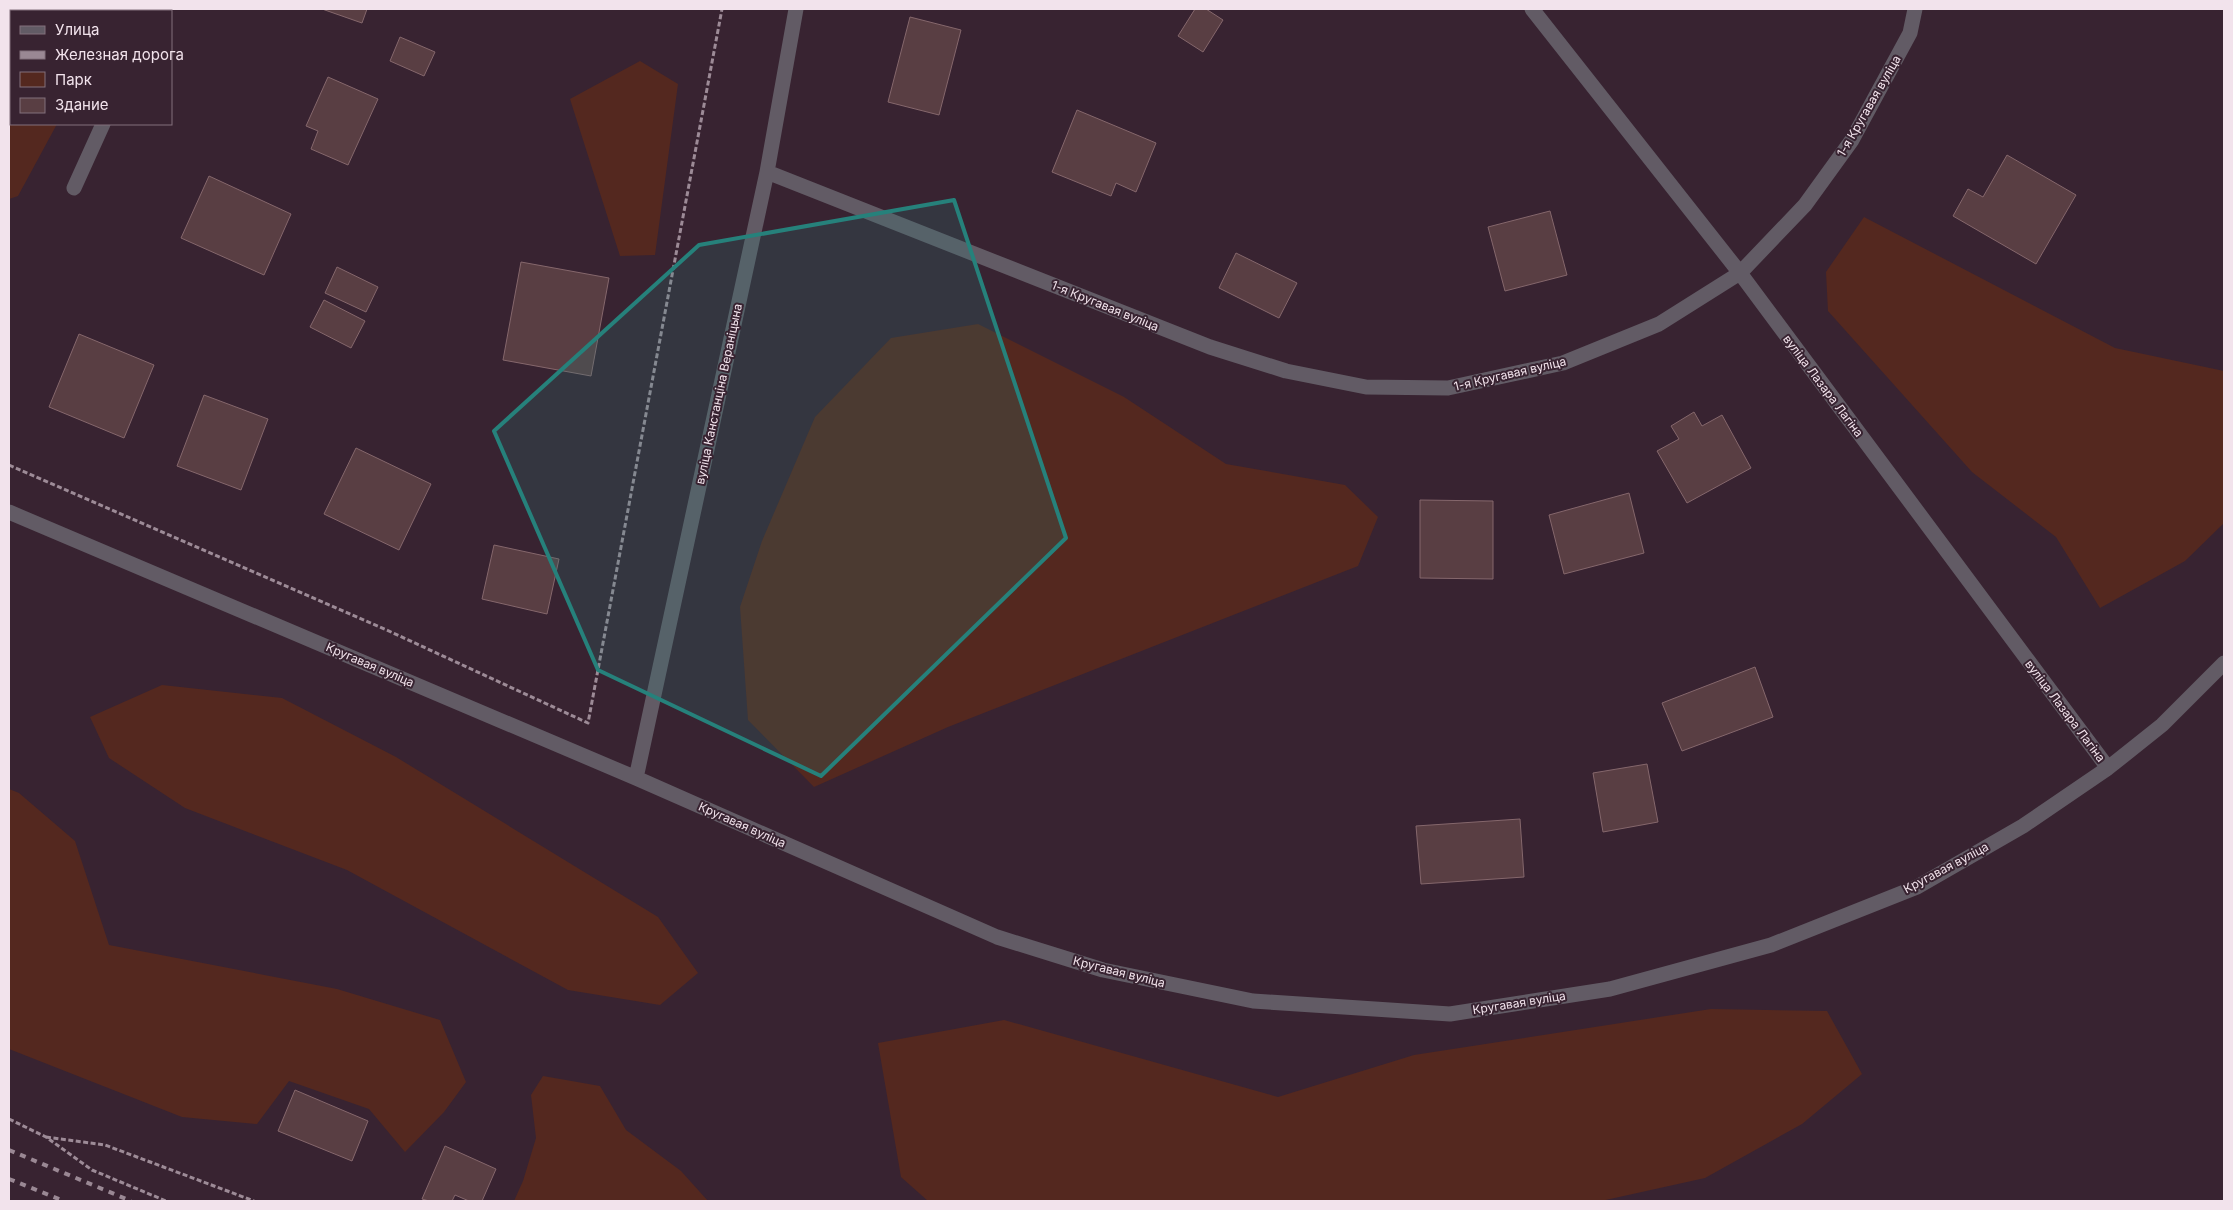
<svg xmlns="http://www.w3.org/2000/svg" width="2233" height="1210" font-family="Inter,sans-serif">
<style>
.green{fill:#54281f}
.building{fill:#593e43;stroke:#85676c}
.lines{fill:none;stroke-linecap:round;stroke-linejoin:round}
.path{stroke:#9d8b97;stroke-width:3;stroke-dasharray:5 2.5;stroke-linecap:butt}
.minor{stroke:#625b65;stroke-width:15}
.rail{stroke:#9a8894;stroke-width:4;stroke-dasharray:6 6;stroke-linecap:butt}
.marked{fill:#26817b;fill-opacity:0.2;stroke:#26817b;stroke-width:4;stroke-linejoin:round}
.labels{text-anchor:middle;stroke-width:4;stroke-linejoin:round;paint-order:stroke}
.street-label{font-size:12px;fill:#f2e3ec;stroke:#382331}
</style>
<rect width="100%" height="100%" fill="#382331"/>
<path class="green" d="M9,9H112L111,11H11V124H57L18,196L9,199Z
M640,61L678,84L655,255L620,256L570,99Z
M1864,217L2115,348L2224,371V523L2185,561L2100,608L2056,537L1972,472L1828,311L1826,272Z
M978,324L1124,397L1226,464L1345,485L1378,517L1358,566L948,727L814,787L748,720L740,607L762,541L815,417L891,338Z
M162,685L282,698L396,757L658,917L698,973L660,1005L568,990L347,870L185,808L109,758L90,717Z
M9,789L19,793L75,841L109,945L337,989L440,1020L466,1082L444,1112L405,1152L369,1109L289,1081L257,1124L182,1117L9,1049Z
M1711,1009L1827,1011L1862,1074L1802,1124L1705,1178L1601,1201H928L901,1177L878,1043L1004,1020L1278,1097L1414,1055Z
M543,1076L600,1086L626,1130L681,1171L708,1201H514L523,1181L536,1138L531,1095Z"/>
<path class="building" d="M322,9H367L362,23Z
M1195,9H1206L1223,20L1203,52L1178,36Z
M910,17L961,30L939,115L888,102Z
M400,37L435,52L424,76L390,61Z
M328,77L378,99L348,165L311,149L318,131L306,126Z
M1077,110L1156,143L1136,192L1116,183L1111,196L1052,172Z
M2007,155L2076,195L2036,264L1953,216L1968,189L1983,197Z
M209,176L291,214L264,275L181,238Z
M1550,211L1567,275L1505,291L1488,227Z
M1236,253L1297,283L1279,318L1219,288Z
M521,262L609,278L591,376L503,360Z
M337,267L378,287L366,312L325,293Z
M324,300L365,321L351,348L310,327Z
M79,334L154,365L124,438L49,407Z
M204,395L268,419L241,490L177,466Z
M1694,412L1702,426L1722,415L1751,468L1687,503L1657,451L1679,439L1671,426Z
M356,448L431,484L399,550L324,514Z
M1629,493L1644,553L1564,574L1549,515Z
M1420,500L1493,501V579L1420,578Z
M494,545L559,559L547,614L482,599Z
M1755,667L1773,717L1682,751L1662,703Z
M1647,764L1658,822L1603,832L1593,773Z
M1520,819L1524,877L1421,884L1416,826Z
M295,1090L368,1121L352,1161L278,1131Z
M445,1146L496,1169L482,1201H469L455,1195L452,1201H429L422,1199Z"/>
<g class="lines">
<path class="path" d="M9,465L391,632L588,723L722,9
M9,1119L46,1137L92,1170L166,1201
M46,1137L105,1145L254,1201
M9,1201H10"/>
<path class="minor" d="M1532,9L1740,273L2108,768
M154,11L155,9
M767,172L1210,347L1286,371L1366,387L1448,388L1563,363L1659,324L1740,273L1805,205L1852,140L1910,33L1915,9
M74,188L103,124
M9,512L636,778L997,937L1103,970L1253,1001L1450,1014L1610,989L1771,945L1917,887L2023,826L2108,768L2162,725L2224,663
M636,778L767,172L796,9"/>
<path class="rail" d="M9,1150L131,1201
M9,1179L64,1201"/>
</g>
<path class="marked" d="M954,200L1066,538L821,776L598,670L494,431L699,245Z"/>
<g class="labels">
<g class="street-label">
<text transform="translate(1869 106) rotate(-60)" y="4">1-я Кругавая вуліца</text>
<text transform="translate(1105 306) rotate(22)" y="4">1-я Кругавая вуліца</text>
<text transform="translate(1510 374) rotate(-13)" y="4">1-я Кругавая вуліца</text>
<text transform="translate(1823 386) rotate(53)" y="4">вуліца Лазара Лагіна</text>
<text transform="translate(719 394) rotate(-78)" y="4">вуліца Канстанціна Вераніцына</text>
<text transform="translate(370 665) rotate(23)" y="4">Кругавая вуліца</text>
<text transform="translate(2065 711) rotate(53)" y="4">вуліца Лазара Лагіна</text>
<text transform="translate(742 825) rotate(24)" y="4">Кругавая вуліца</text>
<text transform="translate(1946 868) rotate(-28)" y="4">Кругавая вуліца</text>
<text transform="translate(1119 972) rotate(14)" y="4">Кругавая вуліца</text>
<text transform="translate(1519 1003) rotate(-9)" y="4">Кругавая вуліца</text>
</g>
</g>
<rect width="2233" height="1210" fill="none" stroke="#f2e3ec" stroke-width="20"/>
<rect x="10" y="10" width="162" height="115" fill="#382331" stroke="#82707c"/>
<rect x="20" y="26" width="25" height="8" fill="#625b65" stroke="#82707c"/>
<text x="55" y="35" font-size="15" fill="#f2e3ec">Улица</text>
<rect x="20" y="51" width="25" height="8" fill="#9a8894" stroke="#82707c"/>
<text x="55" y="60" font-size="15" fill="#f2e3ec">Железная дорога</text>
<rect x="20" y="72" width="25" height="15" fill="#54281f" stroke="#82707c"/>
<text x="55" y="85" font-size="15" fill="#f2e3ec">Парк</text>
<rect x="20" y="98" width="25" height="15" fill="#593e43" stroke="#82707c"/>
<text x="55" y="110" font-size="15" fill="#f2e3ec">Здание</text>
</svg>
